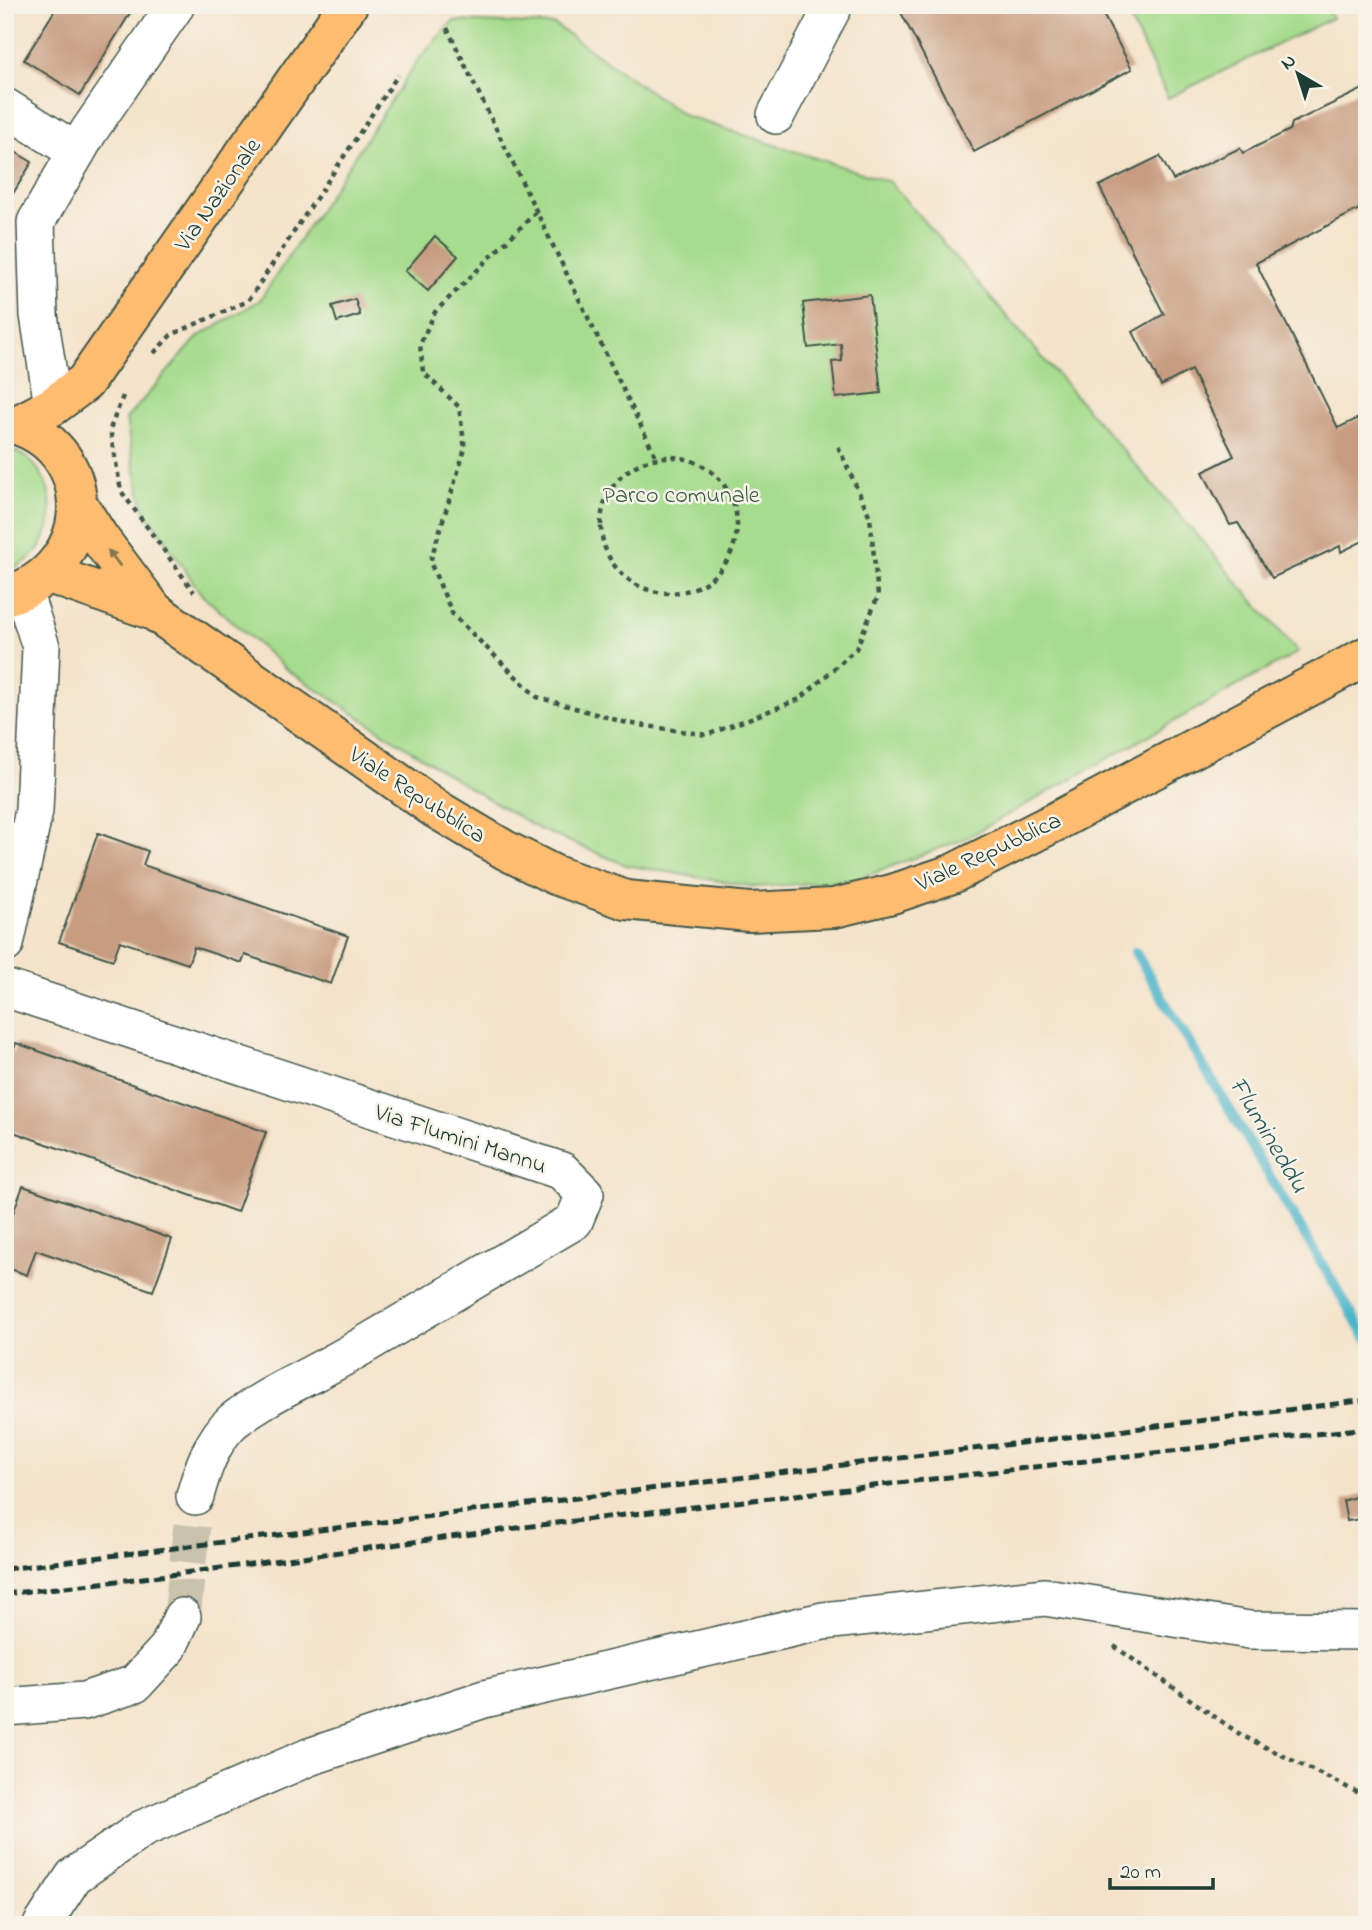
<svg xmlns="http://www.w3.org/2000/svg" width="1372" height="1930" font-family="'Indie Flower',sans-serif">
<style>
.green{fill:#a6dc8d;stroke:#628c60;stroke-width:2}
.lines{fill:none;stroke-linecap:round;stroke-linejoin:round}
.stream{stroke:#4cb5ca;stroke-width:10}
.building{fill:#c79c80}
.minor-tunnel{stroke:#c9c2ac;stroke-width:37;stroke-dasharray:37 18;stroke-linecap:butt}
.minor-casing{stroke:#3f564a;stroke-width:40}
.major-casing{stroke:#3f564a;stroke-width:42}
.path{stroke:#3f564a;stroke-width:4.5;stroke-dasharray:5 5;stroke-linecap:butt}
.minor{stroke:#fff;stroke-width:37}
.major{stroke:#febc70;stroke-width:38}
.rail{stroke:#1f3d34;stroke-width:5;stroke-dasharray:10 5;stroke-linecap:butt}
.oneway{fill:#83764f}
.labels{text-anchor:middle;stroke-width:5;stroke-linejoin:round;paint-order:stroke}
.street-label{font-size:24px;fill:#1f3d34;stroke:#f7f3e8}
.park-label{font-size:24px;fill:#3a5d46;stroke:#f7f3e8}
.water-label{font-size:26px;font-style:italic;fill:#2a5b5a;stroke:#f7f3e8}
</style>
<rect width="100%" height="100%" fill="#f7f3e8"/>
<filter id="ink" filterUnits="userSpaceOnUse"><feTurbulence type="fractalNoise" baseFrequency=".0143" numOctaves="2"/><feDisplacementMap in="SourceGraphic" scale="14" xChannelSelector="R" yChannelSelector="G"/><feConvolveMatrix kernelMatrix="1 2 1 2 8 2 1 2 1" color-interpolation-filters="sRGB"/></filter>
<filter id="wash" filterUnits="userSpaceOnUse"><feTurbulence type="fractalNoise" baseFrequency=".00686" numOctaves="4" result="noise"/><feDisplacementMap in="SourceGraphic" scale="28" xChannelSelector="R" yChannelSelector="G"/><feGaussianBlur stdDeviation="1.57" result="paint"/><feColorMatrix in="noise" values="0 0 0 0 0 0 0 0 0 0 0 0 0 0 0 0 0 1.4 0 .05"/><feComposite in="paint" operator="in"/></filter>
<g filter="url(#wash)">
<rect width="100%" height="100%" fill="#f4e3ca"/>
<path class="green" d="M1123,5H1325L1332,18L1168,98Z
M453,21L555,25L685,116L890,182L1298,652L964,839L855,880L755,887L626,865L541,830L463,784L287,670L202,595L145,511L134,467L126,419L198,337L260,300L418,60Z
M5,448C66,463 66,555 5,571Z"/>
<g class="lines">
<path class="stream" d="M1135,952L1367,1339"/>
</g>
<g id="blocks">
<path class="building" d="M58,5H135L80,95L24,60Z
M897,5H1098L1132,69L974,152Z
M1367,87V205L1256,263L1338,428L1367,414V539L1341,552L1340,546L1272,578L1238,523L1230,525L1203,472L1234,456L1191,370L1161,386L1133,332L1164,314L1099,186L1160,156L1173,180L1240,148L1243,153L1290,130L1292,123Z
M5,146L32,162L5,207Z
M435,236L458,256L428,291L405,271Z
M870,295L881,393L836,398L832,362L842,361L841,344L808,348L803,303Z
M355,299L360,315L337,322L332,306Z
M98,833L148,851L143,865L348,936L331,984L245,955L242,963L194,947L188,964L120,941L113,960L59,942Z
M16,1043L266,1132L237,1212L5,1129V1074Z
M23,1186L172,1239L153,1291L36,1250L27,1275L5,1267V1235Z
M1364,1494L1367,1503V1518L1347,1521L1343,1501Z"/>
</g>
</g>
<g filter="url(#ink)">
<use href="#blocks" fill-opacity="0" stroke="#3f564a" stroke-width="2"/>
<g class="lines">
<path class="minor-tunnel" d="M182,1617L195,1496"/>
<defs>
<path id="minor" d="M5,107L77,152
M776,115L834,5
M53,406L39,315L36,222L89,131L176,5
M5,944L34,811L41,647L23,591
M5,988L562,1171L585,1194L574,1221C499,1265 424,1310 349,1354C311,1376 267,1394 233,1421C212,1440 202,1470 195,1496
M5,1707L84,1701L135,1684L168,1648L182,1617
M42,1925L74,1876L142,1829L309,1757L484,1699L823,1621L1045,1597L1249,1630L1367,1631"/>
<path id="major" d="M5,422C101,442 101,569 5,596
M19,424L53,406L85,382L348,5
M77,503L100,539L154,611
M49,574L154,611L436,809L505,850L555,875L626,900L749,912L834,908L892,894L952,874L1055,822L1367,656"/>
</defs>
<use href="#minor" class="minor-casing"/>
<use href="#major" class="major-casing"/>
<path class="path" d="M447,28L656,457
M536,212L435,312L420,344L423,372L459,407L465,449L430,562L453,615L537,697L627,723L707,735L800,699L856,649L878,596L870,517L837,444
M154,353L171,335L248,301L398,75
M123,396L110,429L121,491L194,592
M601 525a68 68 0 1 1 136 0a68 68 0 1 1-136 0Z
M1114,1646L1241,1735L1367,1797"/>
<use href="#minor" class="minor"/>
<use href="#major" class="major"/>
<path class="rail" d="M5,1569L1367,1400
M5,1594L169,1575L532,1526L1367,1428"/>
</g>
<defs><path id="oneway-solid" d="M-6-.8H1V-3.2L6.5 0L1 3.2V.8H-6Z" transform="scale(1.75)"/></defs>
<use class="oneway" href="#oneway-solid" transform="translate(114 558) rotate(-127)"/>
</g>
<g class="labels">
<g class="street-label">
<text transform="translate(217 194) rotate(-55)" y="8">Via Nazionale</text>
<text transform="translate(418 794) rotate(33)" y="8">Viale Repubblica</text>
<text transform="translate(988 851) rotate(-25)" y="8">Viale Repubblica</text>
<text transform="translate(461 1138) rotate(18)" y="8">Via Flumini Mannu</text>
</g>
<g class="park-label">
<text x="681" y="502">Parco comunale</text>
</g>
<g class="water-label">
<text transform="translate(1270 1134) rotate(59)" y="9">Flumineddu</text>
</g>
</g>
<rect width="1372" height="1930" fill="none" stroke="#f7f3e8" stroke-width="28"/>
<g transform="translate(1298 74) rotate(321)" stroke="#f7f3e8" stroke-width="5" paint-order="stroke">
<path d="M0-5L12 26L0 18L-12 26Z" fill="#1f3d34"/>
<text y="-10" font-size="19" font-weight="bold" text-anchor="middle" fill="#1f3d34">N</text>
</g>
<path d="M1110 1878v10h103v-10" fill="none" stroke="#1f3d34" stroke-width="3.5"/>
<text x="1120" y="1878" font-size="21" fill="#1f3d34" stroke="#f7f3e8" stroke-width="5" paint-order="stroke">20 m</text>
</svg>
